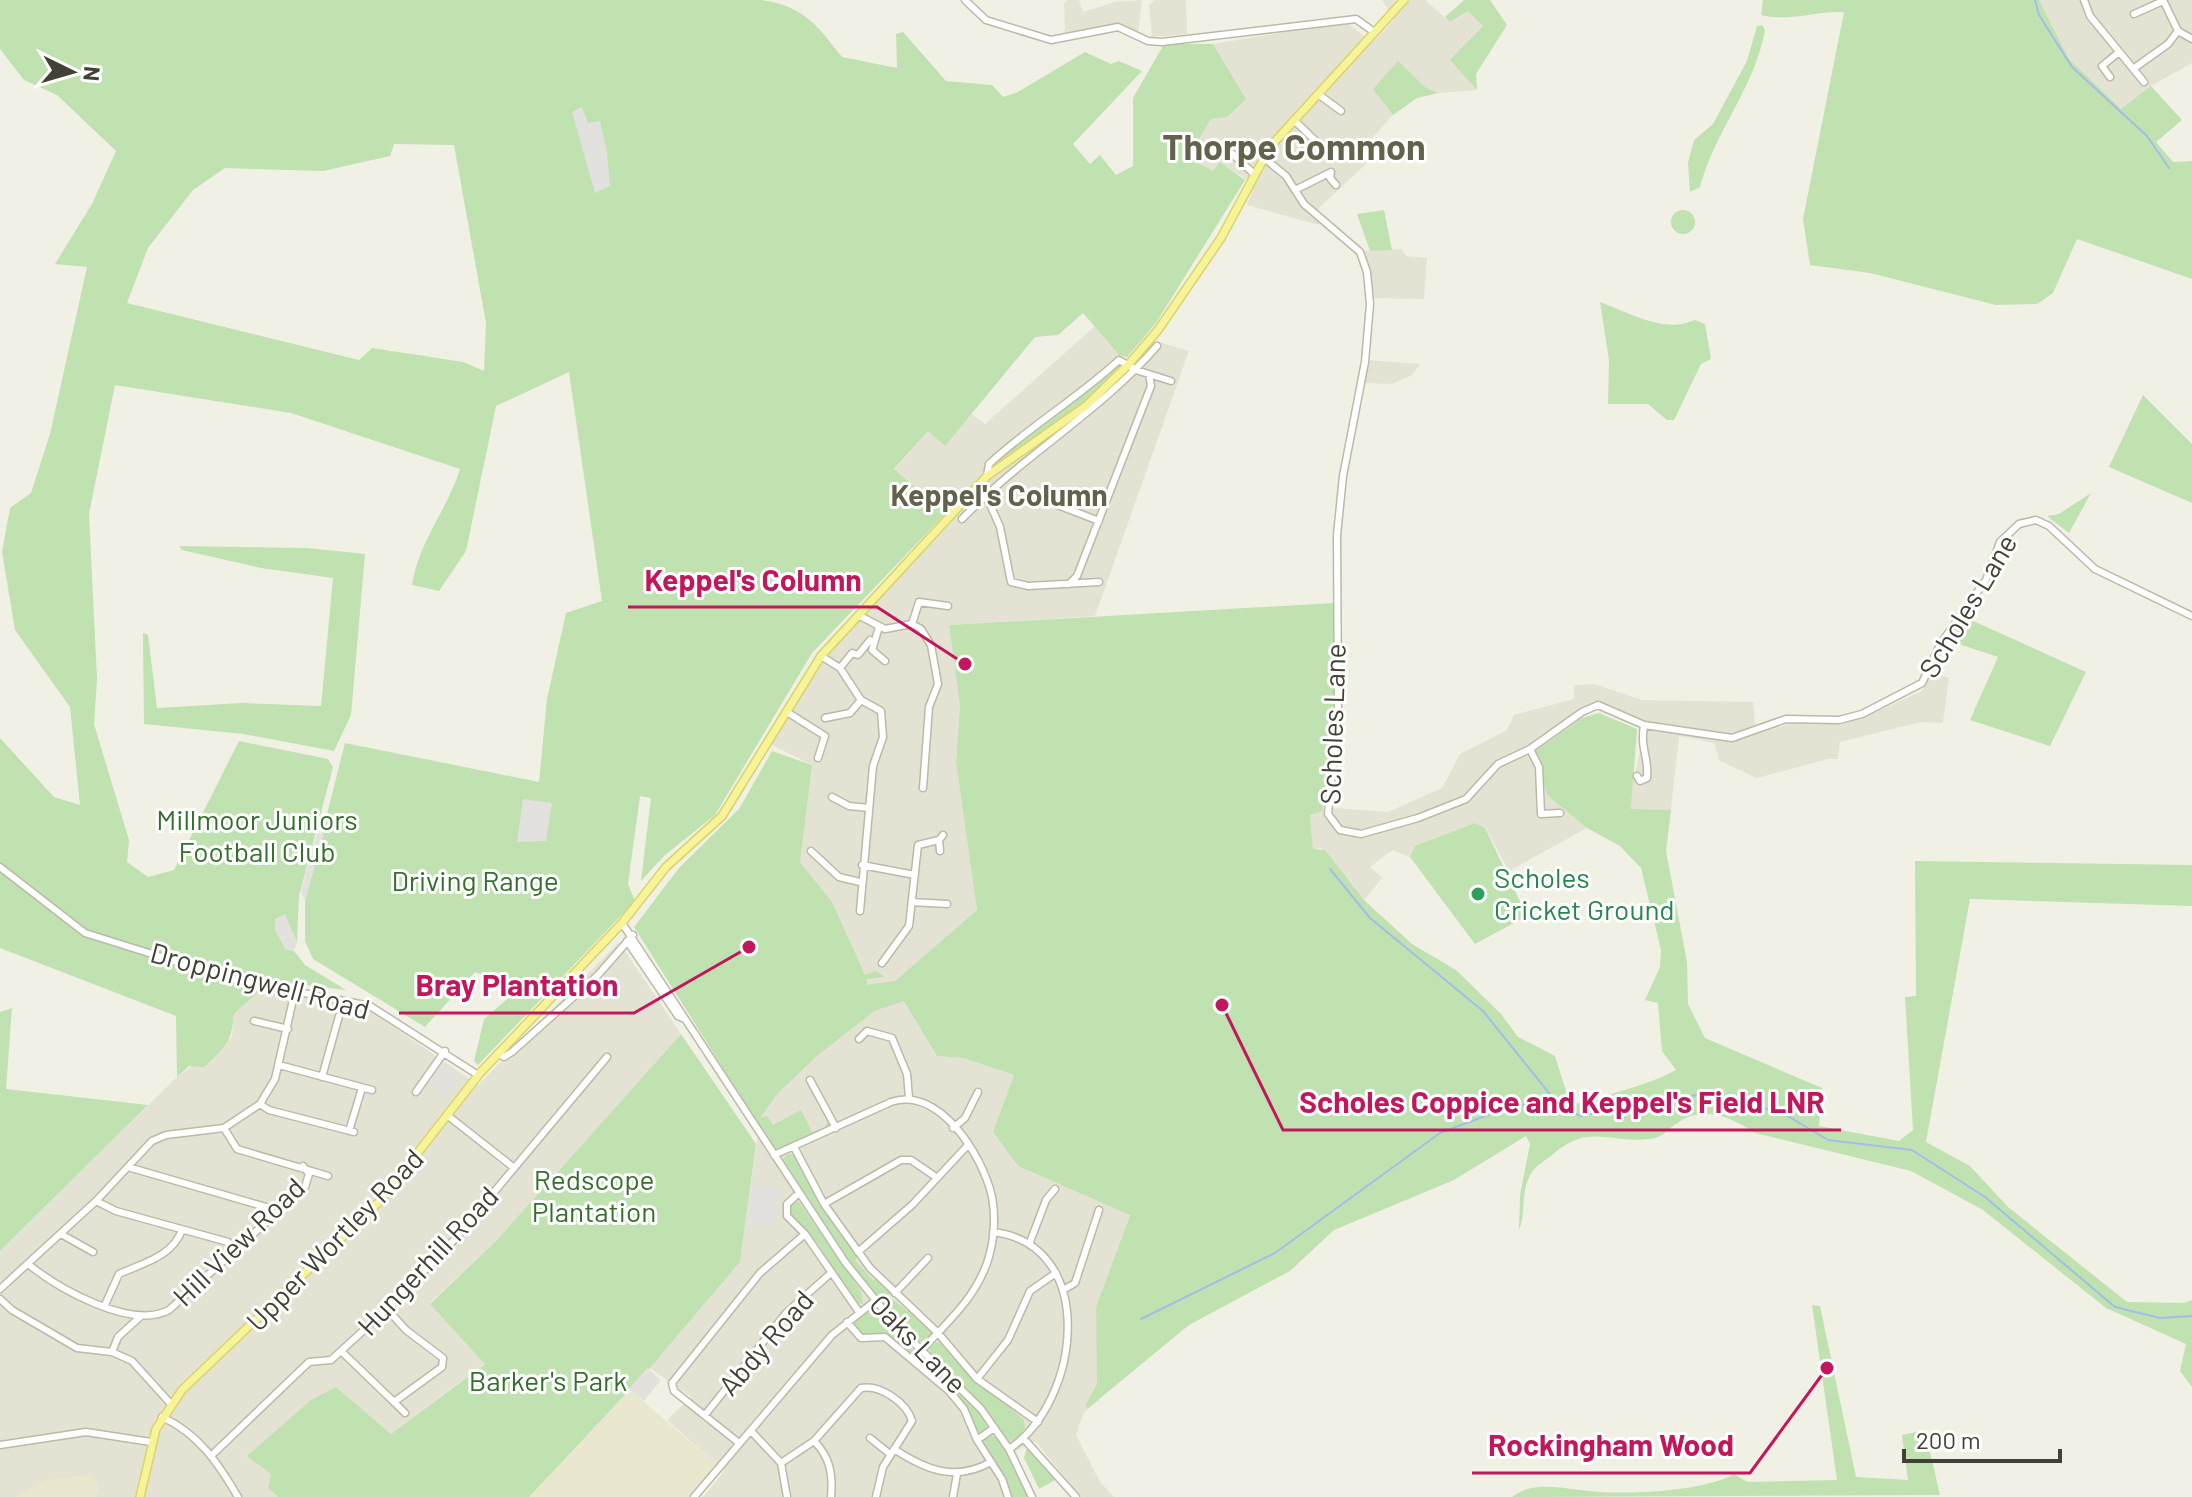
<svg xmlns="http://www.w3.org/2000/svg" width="2192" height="1497" font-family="Barlow,sans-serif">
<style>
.residential{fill:#e4e3d3}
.education{fill:#e9e8cf}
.green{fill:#bfe2b0;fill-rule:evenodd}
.parking{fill:#e2e1dd}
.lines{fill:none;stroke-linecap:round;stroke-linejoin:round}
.stream{stroke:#a5bce9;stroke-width:2}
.minor-casing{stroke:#bbbaa8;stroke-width:9}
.major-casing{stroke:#d9d46a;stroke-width:10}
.minor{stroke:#fff;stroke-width:6}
.major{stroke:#f6f399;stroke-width:7}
.leisure-dot{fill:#2e9e5b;stroke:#fff;stroke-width:3}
.labels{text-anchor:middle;stroke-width:6;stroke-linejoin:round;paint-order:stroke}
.street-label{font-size:28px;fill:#424135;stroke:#fff}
.park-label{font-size:28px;fill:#356f2d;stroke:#fff}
.leisure-label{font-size:28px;fill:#27864d;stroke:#fff;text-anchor:start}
.neighbourhood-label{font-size:30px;font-weight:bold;fill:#64614d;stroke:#fff}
.district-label{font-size:36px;font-weight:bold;fill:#64614d;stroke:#fff}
.leader{fill:none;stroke:#c2185b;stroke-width:3}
.callout-dot{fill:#c2185b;stroke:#fff;stroke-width:3}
.callout-label{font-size:30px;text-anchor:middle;font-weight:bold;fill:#c2185b;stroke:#fff;stroke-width:6;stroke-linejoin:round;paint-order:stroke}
</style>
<rect width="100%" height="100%" fill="#f1f0e5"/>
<path class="residential" d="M1068,0H1079L1083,12L1115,2L1142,0L1138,33L1118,23L1065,35L1064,3Z
M1155,0H1186L1187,34L1152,37L1149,5Z
M1382,0H1395L1402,10L1410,0H1425L1450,22L1468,11L1484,25L1451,60L1477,90L1438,93L1425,87L1398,62L1373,89L1393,115L1372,138L1366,164L1318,209L1319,225L1247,205L1254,185L1220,162L1213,171L1188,158L1211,119L1245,99L1213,44L1345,22L1373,42L1394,20Z
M2039,0H2192V63L2151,86L2121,110L2069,59Z
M1402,249L1406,256L1427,258L1424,299L1373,298L1364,251Z
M1095,326L1119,355L1134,365L1155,341L1189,351L1095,616L949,625L960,705L956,762L977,910L895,981L872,986L857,983L832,902L797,858L812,765L768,743L822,660L952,522L894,470L928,431L945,445L972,414L985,424Z
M1368,360L1420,364L1412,375L1392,384L1364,383Z
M1932,672L1949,678L1943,723L1921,722L1840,742L1838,759H1828L1757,778L1720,761L1714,743L1679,736L1671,810H1631L1633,783L1646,723L1599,704L1581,710L1531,744L1547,795L1587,828L1509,871L1485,828L1415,846L1410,857L1392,850L1370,867L1382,878L1364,900L1321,848L1313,849L1310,815L1333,808L1388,812L1442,788L1460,754L1507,730L1514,715L1574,699V685L1594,684L1642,700L1753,702L1756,734L1796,722L1840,723L1865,717L1922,691Z
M619,942L681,1034L496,1241L430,1303L485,1363L391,1434L336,1387L248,1456L271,1474L268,1488L278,1497H0V1251L177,1077L232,1037L234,1014L260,991L355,1006L372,1012L478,1085Z
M904,1000L937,1056L963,1058L1014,1075L993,1132L1018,1166L1130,1214L1096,1307L1099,1401L1084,1412L1076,1435L1100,1482L1114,1497H1081L1035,1441L1003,1458L1024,1497H703L724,1471L667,1420L691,1397L650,1368L740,1262L764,1090L869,1012Z"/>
<path class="education" d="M629,1389L717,1465L691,1497H529Z
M91,1474L99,1486L96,1497H16L43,1481Z"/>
<path class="green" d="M0,0H762C805,7 817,25 842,57L897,68L896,34L903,32L946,81L992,85L1003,97L1016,93L1085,52L1111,64L1119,61L1142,71L1073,144L1090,164L1100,155L1116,175L1133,166V98L1164,44H1213L1246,99L1227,117L1211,119L1188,158L1213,171L1220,162L1245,180L1156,323L1127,357L1119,355L1083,313L1058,335L1035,337L945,446L928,431L894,469L945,514L812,653L715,815L665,855L641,881L651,798L640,796L628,884L635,901L478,1065L474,1061L484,1019L519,989L475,972L425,1027L313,959L305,941V901L345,743L539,782L547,699L566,613L602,601L569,372L496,406L466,551L439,591L412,585C420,538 446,513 460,469L291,413L115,385L89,514L97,679L94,724L129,840L127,862L148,877L174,870L239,741L328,759L333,767L299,896L297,942L284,915L285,949L294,951L305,965L346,990L264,980L260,991L234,1014C232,1043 224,1048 204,1067L189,1066L177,1077L176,1016L0,948V738L54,797L80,805L70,707L15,630L2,552L10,508L31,493L50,434L87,267L55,264L92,204L116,151L57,95L24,80L0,49ZM394,144L454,145L486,323L484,371L463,362L372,348L359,360L127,303L148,248L193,190L225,168L323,171L390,156Z
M1464,0H1490L1507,25L1476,74L1477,90L1450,60L1483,26L1468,11L1450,22L1445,17Z
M1763,0H2039L2069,59L2121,109L2151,86L2182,120L2156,142L2173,162L2192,161V279L2077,239L2053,293L2037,304L1996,305L1870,273L1810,265L1803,219L1844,12C1815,11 1788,22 1761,15Z
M1762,25L1765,30C1755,87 1715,131 1700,187L1690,192L1688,163L1694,140L1713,124L1727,98L1747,61L1757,26Z
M1398,61L1425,87L1438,93L1417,98L1393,115L1373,89Z
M1671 222a12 12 0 1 1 24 0a12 12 0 1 1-24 0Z
M1384,210L1392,250L1370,251L1357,214Z
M1600,302C1630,313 1664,334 1695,320L1705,324L1711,359L1701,364L1674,420H1667L1648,404H1608L1609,360Z
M1118,365H1124L1098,393L1071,414L995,463Z
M2143,395L2192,444V503L2109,467Z
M2091,493L2069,533L2047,516L2059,514Z
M179,546L307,548L365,554L351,715L334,751L243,734L144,724L143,633L148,635L157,708L242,703L321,706L333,578L261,568L182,550Z
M1334,603V702L1323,811L1310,815L1313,849L1325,850L1364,900L1412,944L1456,970L1501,1014L1518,1037L1555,1056L1569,1101L1576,1104C1611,1093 1644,1087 1676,1070L1662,1051L1658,1003L1645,1000L1660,967L1661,950L1641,868L1620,846L1587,828L1547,795L1534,752L1582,718L1599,713L1637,729L1631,809L1671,810L1666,851L1687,962L1688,1004L1705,1038L1822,1088L1819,1126L1899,1141L1913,1130L1905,997L1916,996L1915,861L2192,865V906L1970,899L1926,1142L1970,1166L2008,1207L2127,1302L2184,1303L2192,1300V1387L2180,1371L2186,1344L2106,1308L1983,1210L1911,1171L1755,1133C1731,1117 1703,1104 1676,1124C1665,1131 1664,1137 1650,1139C1608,1144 1589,1122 1551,1156C1545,1160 1536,1166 1532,1172C1520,1190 1526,1216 1519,1230L1520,1195L1530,1144L1526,1136L1454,1180L1334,1230L1290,1271L1189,1325L1087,1409L1086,1404L1097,1384L1096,1307L1130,1215L1018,1166L993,1132L1014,1075L963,1058L937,1056L904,1001L874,1011L817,1056L778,1093L760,1118L767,1116L773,1125L801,1110L812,1132L825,1127L829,1119L832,1125L778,1151L774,1149L634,927L679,868L739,809L772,751L812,765L800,862L832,902L865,975L876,971L885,977L867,979V985L895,981L977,910L956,762L960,705L949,625Z
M1969,619L2086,672L2050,746L1970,720L1998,657L1947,640Z
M1475,823L1485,828L1527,916L1475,944L1410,857L1415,846Z
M12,1008L6,1089L148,1105L0,1251V1012Z
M681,1034L756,1144L740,1262L650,1368L529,1497H278L268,1488L271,1474L247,1456L311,1400L336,1387L391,1434L485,1364L430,1304L496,1241Z
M788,1154L796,1155L834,1226L858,1256L855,1260L873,1280L877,1278L891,1293L888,1296L930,1328L932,1335L920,1342C878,1316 815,1211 785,1167L782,1160Z
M798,1201L861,1291L863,1304L856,1303L819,1245L788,1213L789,1205Z
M1812,1305L1820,1306L1856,1477L1908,1480L1902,1435L1925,1430L1940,1495L1512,1497C1534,1480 1564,1489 1589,1491C1626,1495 1703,1492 1734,1474L1747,1482L1837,1480Z
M872,1307L912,1350L914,1348C929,1362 989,1412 987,1430L982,1433L975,1431L964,1408L894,1342L862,1336L853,1322Z
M941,1341L972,1376L1024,1420L1025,1429L1014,1442L1007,1440L969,1391L930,1356V1346Z
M990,1435C1010,1441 1021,1479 1029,1497H1011C1008,1476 985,1461 984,1439Z
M1027,1448L1057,1479L1039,1489L1024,1458Z"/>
<path class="parking" d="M582,107L588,123L600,121L607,152L610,186L595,193L572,112Z
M523,799L552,803L546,841L517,842Z
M317,833L324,834L305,901L301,891Z
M285,914L297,942L294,951L285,949L275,930V919Z
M439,1062L460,1077L446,1096L427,1082Z
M762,1183L767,1190L775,1186L782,1194L770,1226L745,1223L750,1191Z
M647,1368L661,1380L644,1401L629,1389Z"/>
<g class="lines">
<path class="stream" d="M2035,0L2039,15L2072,67L2147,136L2169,168
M1330,869L1370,918L1483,1011L1557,1103L1580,1116L1703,1094L1781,1112L1828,1140L1912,1150L1985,1197L2115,1307L2160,1318L2192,1316
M1141,1319L1275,1253L1440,1133L1514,1105L1556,1103"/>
<defs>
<path id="minor" d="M965,0L986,20L1051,40L1118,27L1148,41L1162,42L1356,19L1374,32
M2084,0L2090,16L2144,82
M2163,0L2178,31L2192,39
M2134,14L2163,1
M2133,69L2168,44L2178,31
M2110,77L2102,66L2118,53
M1318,94L1341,111
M1294,120L1327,152
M1224,146L1254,174
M1263,157L1286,176L1304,204L1360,252L1367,272L1370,304L1365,362L1343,476L1337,535L1338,714L1328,814L1340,830L1361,834L1418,818L1466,799L1498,764L1530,749L1582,712L1598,705L1644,725L1732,738L1786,719L1839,720L1862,714L1922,683L1941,643L1986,580L2000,542L2019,524L2036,520L2049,526L2095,569L2192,616
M1295,190L1331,172L1330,178L1336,185
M987,476L989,464C1030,426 1078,398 1119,360L1136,370L1171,381
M981,484L1000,527L1011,582L1028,586L1099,582
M1055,504L1099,521
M962,519C1023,455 1099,413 1157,346
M1069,584L1077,576L1151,386L1149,374
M860,616L885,629L912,624L921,629L931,645L938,684L929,707L923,788
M912,624L919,602L948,606
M879,627L872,650L885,661
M821,656L840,668L861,700L881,711L883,737L873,766L860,911
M840,668L852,653L858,655L870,640
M787,712L825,736L818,758
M825,718L850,713L861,700
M1530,749L1539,767L1541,814L1560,813
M1637,776L1640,781L1647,778C1649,756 1640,751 1644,725
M832,797L849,806L869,808
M811,851L839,877L860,882
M940,851L939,840L943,835
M862,865L915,875
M0,867L85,933L232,979L370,1006L478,1075
M912,902L947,904
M622,923L845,1262L894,1323L981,1409L1009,1449L1032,1497
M627,941L678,1016L685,1019
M882,963L909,926L918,845L939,840
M254,1021L288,1029
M859,1039L867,1031L892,1038L907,1074L909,1098
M498,1053L504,1057L512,1052L598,975L633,935
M279,1065L372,1090
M322,1077L339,1016
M810,1080L836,1128
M416,1092L445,1051
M260,1104L269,1110L354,1132
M447,1115L513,1167
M224,1128L237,1149L328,1176
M953,1128L965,1118L978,1092
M349,1131L362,1088
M794,1147L824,1204L870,1268L937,1332L977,1379L1038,1422
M774,1155L891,1102C939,1085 983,1156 992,1197C996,1218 994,1243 987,1263C974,1300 946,1323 921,1351
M128,1167L266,1207L275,1214
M799,1193L787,1204V1216L805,1234L859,1312
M96,1201L116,1211L228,1242L237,1249
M824,1204L901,1160H911L936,1177
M993,1232C1100,1245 1080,1403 1009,1449
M61,1234L93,1252
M1030,1242L1046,1200L1055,1189
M858,1252L912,1205L967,1146
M28,1264C59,1289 131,1330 169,1310L305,1187L309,1174L303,1166
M0,1289L96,1201L152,1141L166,1135L224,1128L260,1104L275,1079L295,991
M1063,1290L1075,1283L1099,1210
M895,1293L928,1258
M0,1299L12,1310L77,1348L112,1352L132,1361L170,1403
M104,1307L119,1274C143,1263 172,1257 182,1230
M847,1322L861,1338L885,1337L949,1391L964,1409L977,1440
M341,1351L394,1402L442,1367L443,1358L406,1330L387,1309
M112,1352L118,1337L140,1317
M977,1379L1008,1340L1030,1291L1056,1273
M394,1402L405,1413
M705,1415L786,1313L831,1273
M162,1417C199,1434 218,1463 238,1497
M994,1428L977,1440L1002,1479L1008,1497
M751,1431L781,1463L787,1497
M870,1438L890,1454
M1024,1439L1076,1497
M814,1441C830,1457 833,1474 831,1497
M739,1443L674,1391L672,1383L760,1273L805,1234
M0,1445L86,1432L151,1442
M894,1449C926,1470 955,1482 991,1462
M213,1454L309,1362L331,1360L387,1309L454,1240L607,1057
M781,1463L814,1441L861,1388C880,1384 907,1403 912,1421L883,1467L876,1497
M694,1497L832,1335L875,1301
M953,1497L957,1474"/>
<path id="major" d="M140,1497L156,1429L182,1390L380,1201L480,1073L622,923L666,867L722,816L821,656L987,476L1087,405L1128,365L1158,330L1221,238L1270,147L1404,0"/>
</defs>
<use href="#minor" class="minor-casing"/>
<use href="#major" class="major-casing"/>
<use href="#minor" class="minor"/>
<use href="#major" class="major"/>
</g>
<circle class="leisure-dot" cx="1478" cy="894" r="8"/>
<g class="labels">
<g class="street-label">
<text transform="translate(1968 606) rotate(-59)" y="10">Scholes Lane</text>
<text transform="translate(1333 724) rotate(-88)" y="10">Scholes Lane</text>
<text transform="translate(260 981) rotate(15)" y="10">Droppingwell Road</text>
<text transform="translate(335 1240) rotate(-46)" y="10">Upper Wortley Road</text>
<text transform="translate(239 1242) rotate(-44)" y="10">Hill View Road</text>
<text transform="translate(428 1261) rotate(-47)" y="10">Hungerhill Road</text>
<text transform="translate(766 1343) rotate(-49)" y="10">Abdy Road</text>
<text transform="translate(918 1344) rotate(46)" y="10">Oaks Lane</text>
</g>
<g class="park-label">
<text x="257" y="830">Millmoor Juniors<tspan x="257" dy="32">Football Club</tspan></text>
<text x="475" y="891">Driving Range</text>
<text x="594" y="1190">Redscope<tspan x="594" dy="32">Plantation</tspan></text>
<text x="548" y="1391">Barker's Park</text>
</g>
<g class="leisure-label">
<text x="1494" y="888">Scholes<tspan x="1494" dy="32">Cricket Ground</tspan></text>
</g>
<g class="neighbourhood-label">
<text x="999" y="506">Keppel's Column</text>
</g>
<g class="district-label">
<text x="1294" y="160">Thorpe Common</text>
</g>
</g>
<path class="leader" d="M965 664L877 607H628M749 947L634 1013H399M1222 1005L1283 1130H1841M1827 1368L1750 1473H1472"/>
<g class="callout-dot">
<circle cx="965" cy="664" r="8"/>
<circle cx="749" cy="947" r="8"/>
<circle cx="1222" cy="1005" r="8"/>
<circle cx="1827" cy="1368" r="8"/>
</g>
<g class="callout-label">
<text x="753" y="591">Keppel's Column</text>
<text x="517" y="996">Bray Plantation</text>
<text x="1562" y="1113">Scholes Coppice and Keppel's Field LNR</text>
<text x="1611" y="1456">Rockingham Wood</text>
</g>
<g transform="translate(72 72) rotate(95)" stroke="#ffffff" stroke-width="6" paint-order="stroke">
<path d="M0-6L14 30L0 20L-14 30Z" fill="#424135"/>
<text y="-12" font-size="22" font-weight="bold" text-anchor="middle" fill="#424135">N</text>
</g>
<path d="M1904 1449v12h156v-12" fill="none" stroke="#424135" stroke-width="4"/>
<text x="1916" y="1449" font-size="24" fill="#424135" stroke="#ffffff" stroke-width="6" paint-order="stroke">200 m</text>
</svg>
